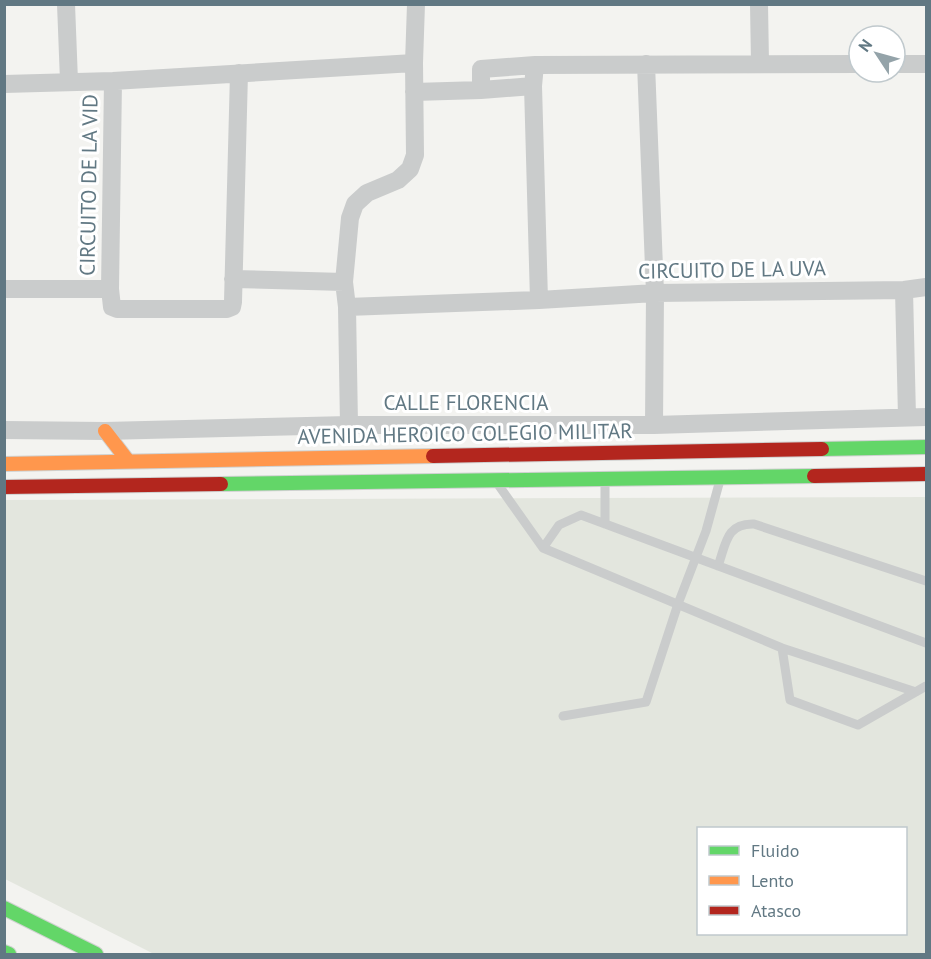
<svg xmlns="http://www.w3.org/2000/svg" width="931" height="959" font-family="'PT Sans',sans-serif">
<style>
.green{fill:#e3e6de;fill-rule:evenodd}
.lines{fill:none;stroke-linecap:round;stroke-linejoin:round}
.fast-casing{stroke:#cfd1d0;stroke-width:16}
.slow-casing{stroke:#cfd1d0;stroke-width:16}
.jam-casing{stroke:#cfd1d0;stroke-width:16}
.lane{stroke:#cacccc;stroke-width:9}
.street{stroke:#cacccc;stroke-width:18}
.fast{stroke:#63d668;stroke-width:14}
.slow{stroke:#ff974d;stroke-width:14}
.jam{stroke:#b3261e;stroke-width:14}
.labels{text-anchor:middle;stroke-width:6;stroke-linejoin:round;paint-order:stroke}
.street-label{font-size:21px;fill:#617883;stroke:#fff}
</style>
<rect width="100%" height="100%" fill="#f3f3f0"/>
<path class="green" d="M926,497V954H154L5,879L4,500ZM698,828H906V934H698Z"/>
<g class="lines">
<defs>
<path id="fast" d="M822,449L926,447
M221,484L814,476
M4,908L96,954
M4,952L9,954"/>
<path id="slow" d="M105,431L128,461
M4,464L433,456"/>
<path id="jam" d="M433,456L822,449
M814,476L926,474
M4,487L221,484"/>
</defs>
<use href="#fast" class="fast-casing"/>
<use href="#slow" class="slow-casing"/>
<use href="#jam" class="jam-casing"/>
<path class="lane" d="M497,483L543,548L782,648L916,692
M605,524V481
M543,548L559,525L581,515L926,643
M718,566C726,544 726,523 754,524L926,581
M782,648L790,700L858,725L926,686
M563,716L646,702L678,604L706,531L720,480"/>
<path class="street" d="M66,4L69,81
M759,4L760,63
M646,64L655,293L654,425
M895,64H926
M535,65L533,86L539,300
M113,81L110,289L112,307L117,309H227L232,307L233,302L239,73
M4,84L113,81L414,63
M481,90V69L535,65L859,64
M414,92L481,90L533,86
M233,279L344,282
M4,289H110
M904,290L907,417
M347,307L539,300L655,293L904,290L926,287
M349,425L347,307L344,282L350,218L355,204L367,193L398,180L410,169L415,155L414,63L416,4
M4,430L105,431L349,425H654L926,417"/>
<use href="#fast" class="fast"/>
<use href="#slow" class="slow"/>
<use href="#jam" class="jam"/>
</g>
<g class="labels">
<g class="street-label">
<text transform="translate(89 185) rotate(-89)" y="7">CIRCUITO DE LA VID</text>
<text transform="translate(732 270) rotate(-1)" y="7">CIRCUITO DE LA UVA</text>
<text x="466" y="410">CALLE FLORENCIA</text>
<text transform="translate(465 434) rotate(-1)" y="7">AVENIDA HEROICO COLEGIO MILITAR</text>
</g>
</g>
<rect width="931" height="959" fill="none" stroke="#617883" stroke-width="12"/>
<rect x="697" y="827" width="210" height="108" fill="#ffffff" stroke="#c0c9cd" stroke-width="1.5"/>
<rect x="709" y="846" width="30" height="9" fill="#63d668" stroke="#c0c9cd" stroke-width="1.5"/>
<text x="751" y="857" font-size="18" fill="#617883">Fluido</text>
<rect x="709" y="876" width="30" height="9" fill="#ff974d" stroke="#c0c9cd" stroke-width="1.5"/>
<text x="751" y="887" font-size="18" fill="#617883">Lento</text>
<rect x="709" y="906" width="30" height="9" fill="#b3261e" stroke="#c0c9cd" stroke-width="1.5"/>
<text x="751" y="917" font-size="18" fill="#617883">Atasco</text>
<g transform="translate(877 54) rotate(306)"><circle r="28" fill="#ffffff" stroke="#c0c9cd" stroke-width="1.5"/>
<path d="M0-4.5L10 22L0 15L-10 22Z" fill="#94a3a9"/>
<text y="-9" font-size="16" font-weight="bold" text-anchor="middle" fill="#617883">N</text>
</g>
</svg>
